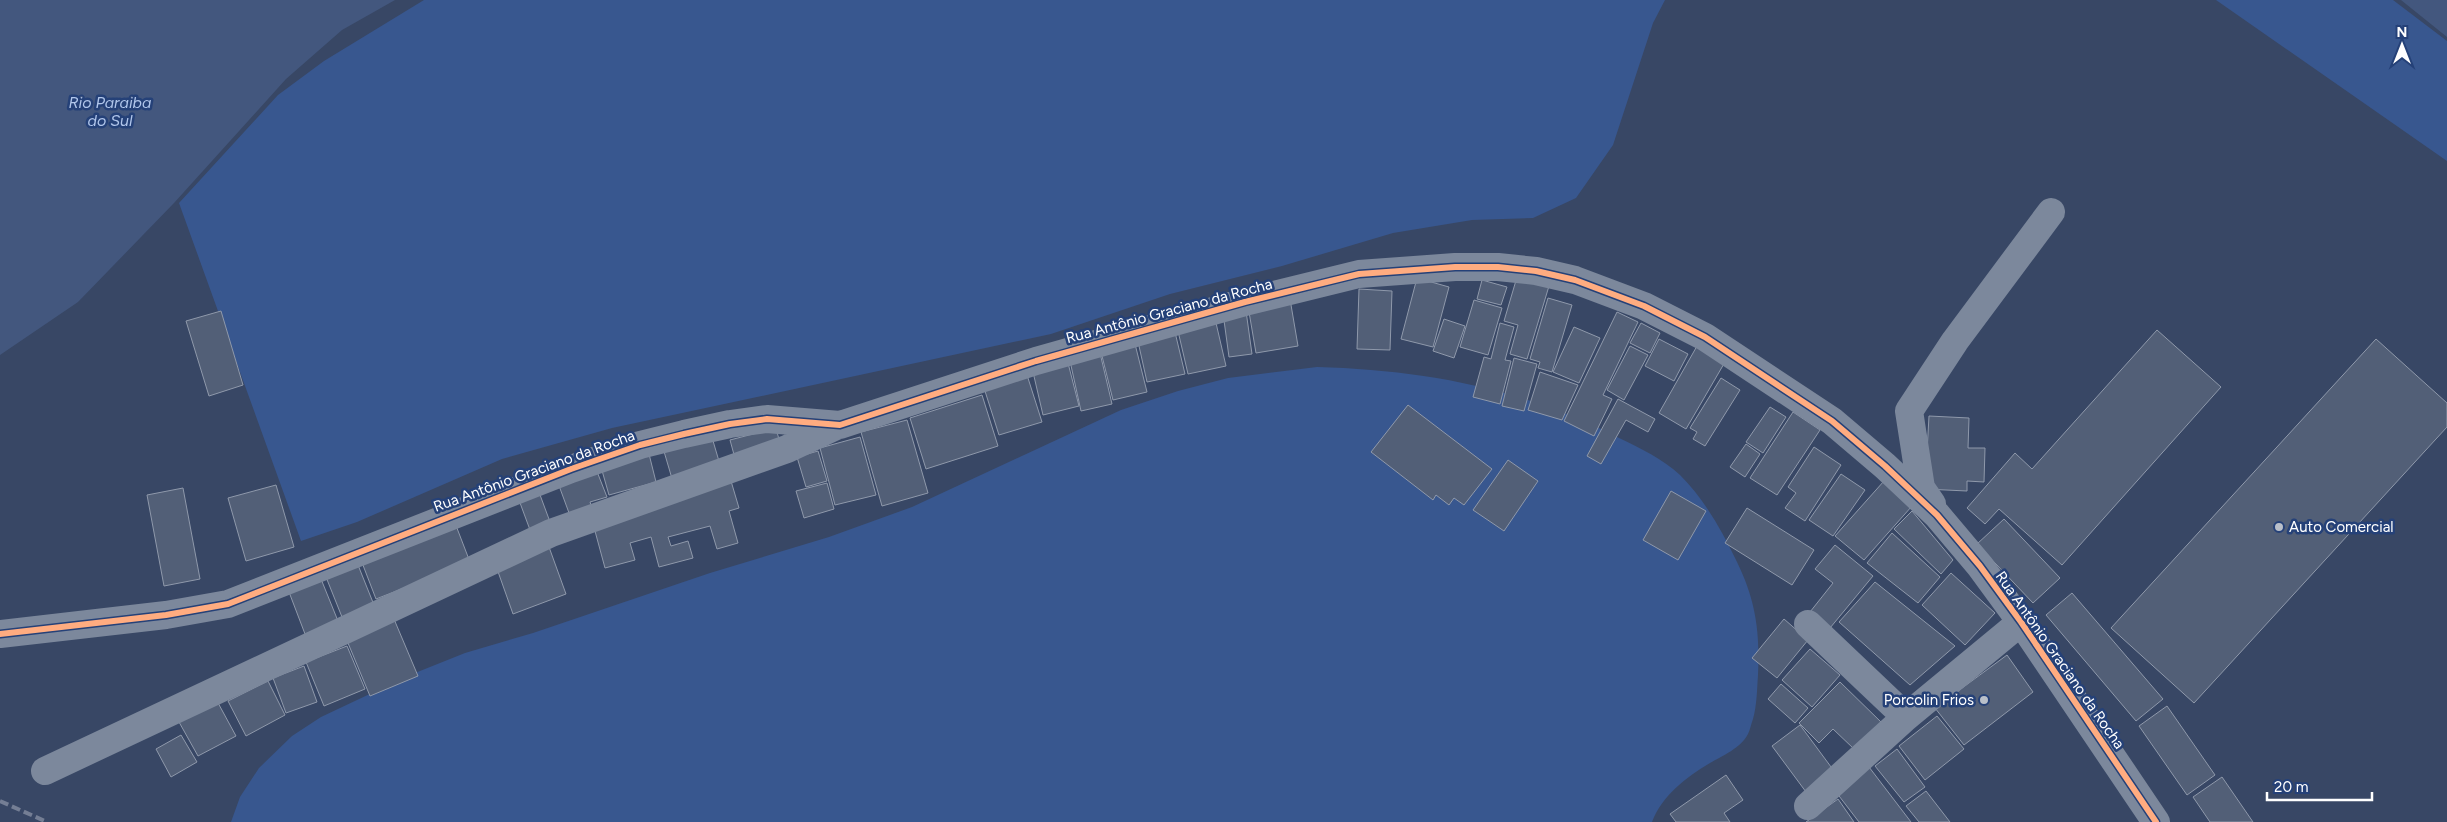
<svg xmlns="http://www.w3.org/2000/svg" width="2447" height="822" font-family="Figtree,sans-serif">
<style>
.green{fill:#38578f}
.water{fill:#43577e}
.building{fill:#525f77;stroke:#8f99ab}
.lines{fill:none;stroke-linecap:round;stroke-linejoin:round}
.street{stroke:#7c889c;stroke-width:28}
.rail{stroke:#747e94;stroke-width:4;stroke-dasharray:9 4;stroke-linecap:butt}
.cycleway-casing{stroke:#254178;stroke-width:9}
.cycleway{stroke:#ffac80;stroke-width:6}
.poi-dot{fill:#b9bfc9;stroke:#254178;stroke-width:2}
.labels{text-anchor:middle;stroke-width:5;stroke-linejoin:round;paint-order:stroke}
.street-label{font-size:15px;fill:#fff;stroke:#254178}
.poi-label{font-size:15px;fill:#fff;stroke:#254178;text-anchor:start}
.water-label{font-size:16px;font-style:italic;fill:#b1c6eb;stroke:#254178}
</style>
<rect width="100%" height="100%" fill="#384765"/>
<path class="green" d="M424,0H1665L1653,23L1613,145L1576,198L1533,218L1472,220L1393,233L1282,266L1170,294L1051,334L612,428L502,459L357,522L301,541L179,203L278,95L324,61Z
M2216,0H2393L2447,41V161Z
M1317,367C1424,370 1522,388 1619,438C1640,448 1663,459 1680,475C1705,500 1722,531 1737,562C1756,601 1760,632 1758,675C1757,689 1757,705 1753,719C1751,724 1750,730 1748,734C1741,748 1722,756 1710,763C1686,777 1662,796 1652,822H231L240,797L259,768L292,736L321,717L410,675L465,653L533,633L710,573L829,537L912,507L1121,410L1178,391L1228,378Z"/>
<path class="water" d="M0,0H395L342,30L286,79L174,203L78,302L0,355Z
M2401,0H2447V37Z"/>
<path class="building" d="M1517,277L1549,286L1527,359L1510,354L1518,325L1504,321Z
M1417,278L1449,287L1433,347L1401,339Z
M1482,280L1507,287L1501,305L1477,299Z
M1359,289L1392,291L1390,350L1357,349Z
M1548,298L1572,305L1552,372L1538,368L1540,362L1530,359Z
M1290,299L1298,346L1256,353L1248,306Z
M1474,300L1502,308L1488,355L1460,347Z
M221,311L243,385L209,396L186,321Z
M1246,311L1252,354L1229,357L1223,313Z
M1617,312L1638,322L1603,395L1612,399L1594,436L1564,421Z
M1444,319L1465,326L1454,358L1433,351Z
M1216,323L1226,366L1188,374L1178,331Z
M1500,323L1514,327L1505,360L1511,361L1500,404L1473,397L1484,357L1491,359Z
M1641,323L1660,333L1650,353L1630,343Z
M1574,327L1600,338L1579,383L1553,372Z
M1174,328L1185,374L1147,382L1137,337Z
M2157,330L2221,387L2062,565L1999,509L1985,524L1967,508L2015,453L2032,469Z
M1659,339L1688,354L1674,381L1645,366Z
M2376,339L2447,403V427L2194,703L2111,628Z
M1134,340L1147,392L1113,400L1100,348Z
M1630,346L1648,355L1624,400L1607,390Z
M1697,346L1725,362L1686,429L1659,413Z
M1100,353L1112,404L1081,411L1070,361Z
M1514,358L1537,364L1524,411L1502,406Z
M1068,363L1079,406L1043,415L1033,372Z
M1540,372L1578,385L1562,420L1528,410Z
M1027,375L1042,422L999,435L984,388Z
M1721,378L1740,390L1705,446L1693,439L1697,432L1690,428Z
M982,395L998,446L926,469L910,418Z
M1618,399L1655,419L1648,432L1626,420L1601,464L1587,456Z
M1408,405L1492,469L1464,505L1454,498L1449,505L1436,495L1433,500L1371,452Z
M1770,407L1786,417L1763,453L1746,442Z
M1793,412L1820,430L1777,495L1750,478Z
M1929,416L1969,418L1968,448H1985L1984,482L1967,481V491L1925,489Z
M907,420L928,493L882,506L861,432Z
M776,428L782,451L736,462L730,440Z
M711,434L721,468L673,482L663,448Z
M860,437L876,495L835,505L820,448Z
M1746,444L1760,454L1745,477L1730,467Z
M1814,447L1841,465L1805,521L1785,508L1796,493L1788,487Z
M818,451L827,481L806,487L797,457Z
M649,454L656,482L609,495L601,467Z
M1508,460L1538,481L1504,531L1473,510Z
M596,469L607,497L590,502L594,514L572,521L558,483Z
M1841,474L1865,490L1833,536L1809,520Z
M731,481L739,508L729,511L738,543L717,549L710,526L668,537L671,546L688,541L693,558L659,567L651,537L630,543L635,560L605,568L592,520Z
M1884,481L1912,506L1864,560L1835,536Z
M827,483L834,509L804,518L796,491Z
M536,484L553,530L533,538L516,492Z
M276,485L294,547L246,561L228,498Z
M183,488L200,579L164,586L147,495Z
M1671,491L1706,511L1678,560L1643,540Z
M1747,508L1814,550L1792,585L1725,543Z
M1912,511L1953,560L1941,574L1894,529Z
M2004,519L2060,578L2033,603L1977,544Z
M455,523L470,562L376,599L361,560Z
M1892,533L1940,577L1918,603L1867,563Z
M1835,545L1873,576L1830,628L1810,612L1833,583L1815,569Z
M549,547L566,594L513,614L496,566Z
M356,560L374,605L342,617L324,572Z
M1951,573L1995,613L1965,645L1922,605Z
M321,579L338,621L305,634L289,592Z
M1875,582L1955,646L1910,685L1839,622Z
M2072,593L2163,699L2136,721L2046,615Z
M391,612L418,676L370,696L343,631Z
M1784,619L1808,640L1777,678L1752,658Z
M347,646L365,689L324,706L306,662Z
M1810,649L1840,675L1812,707L1782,680Z
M2007,655L2033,692L1964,745L1935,708Z
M304,666L317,702L286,713L273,678Z
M268,681L285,715L246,736L228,701Z
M1840,682L1881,722L1854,749L1833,729L1819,743L1799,723Z
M1781,684L1808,708L1795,723L1768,699Z
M217,701L236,736L198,756L179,722Z
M2167,706L2215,775L2187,795L2139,726Z
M1937,716L1964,749L1925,780L1899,746Z
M1800,725L1837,775L1809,796L1772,746Z
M181,735L197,762L171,777L156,749Z
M1897,749L1925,787L1904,802L1875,766Z
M1869,767L1911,822H1859L1836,792Z
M1726,775L1743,800L1724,813L1730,822H1676L1670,814Z
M2222,777L2253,822H2210L2193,797Z
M1926,791L1950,822H1919L1906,806Z
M1838,799L1854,822H1806Z"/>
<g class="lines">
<path class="street" d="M1932,504L1921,488L1909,411L1955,341L2051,212
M1808,624L1906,717
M0,634L166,615L228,604L571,469L640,445L684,434L730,424L767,419L840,425L1036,361L1245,302L1359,274L1455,267H1498L1536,271L1575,280L1644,306L1705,337L1832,421L1885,466L1937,515L1980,566L2021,622L2156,822
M45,771L551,533L787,449L838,425
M1808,806L1906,717L2021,622"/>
<path class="rail" d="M0,801L47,822"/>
<defs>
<path id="cycleway" d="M0,634L166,615L228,604L571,469L640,445L684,434L730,424L767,419L840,425L1036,361L1245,302L1359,274L1455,267H1498L1536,271L1575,280L1644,306L1705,337L1832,421L1885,466L1937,515L1980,566L2021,622L2156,822"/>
</defs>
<use href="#cycleway" class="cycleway-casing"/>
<use href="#cycleway" class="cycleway"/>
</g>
<g class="poi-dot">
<circle cx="2279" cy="527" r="5"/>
<circle cx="1984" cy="700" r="5"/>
</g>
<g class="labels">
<g class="street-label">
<text transform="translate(1169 311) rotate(-15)" y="5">Rua Antônio Graciano da Rocha</text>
<text transform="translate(534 471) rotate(-20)" y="5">Rua Antônio Graciano da Rocha</text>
<text transform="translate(2060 660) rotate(55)" y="5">Rua Antônio Graciano da Rocha</text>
</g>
<g class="poi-label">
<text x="2289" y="532">Auto Comercial</text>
<text x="1974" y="705" text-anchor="end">Porcolin Frios</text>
</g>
<g class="water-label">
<text x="110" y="108">Rio Paraiba<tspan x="110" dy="18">do Sul</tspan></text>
</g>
</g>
<g transform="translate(2402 45)" stroke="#254178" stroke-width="4" paint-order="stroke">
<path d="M0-4L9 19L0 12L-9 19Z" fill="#ffffff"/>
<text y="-8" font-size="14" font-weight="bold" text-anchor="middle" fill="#ffffff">N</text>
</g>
<path d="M2267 792v8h105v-8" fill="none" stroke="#ffffff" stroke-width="2.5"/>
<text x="2274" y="792" font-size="15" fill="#ffffff" stroke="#254178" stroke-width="4" paint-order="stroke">20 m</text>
</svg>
